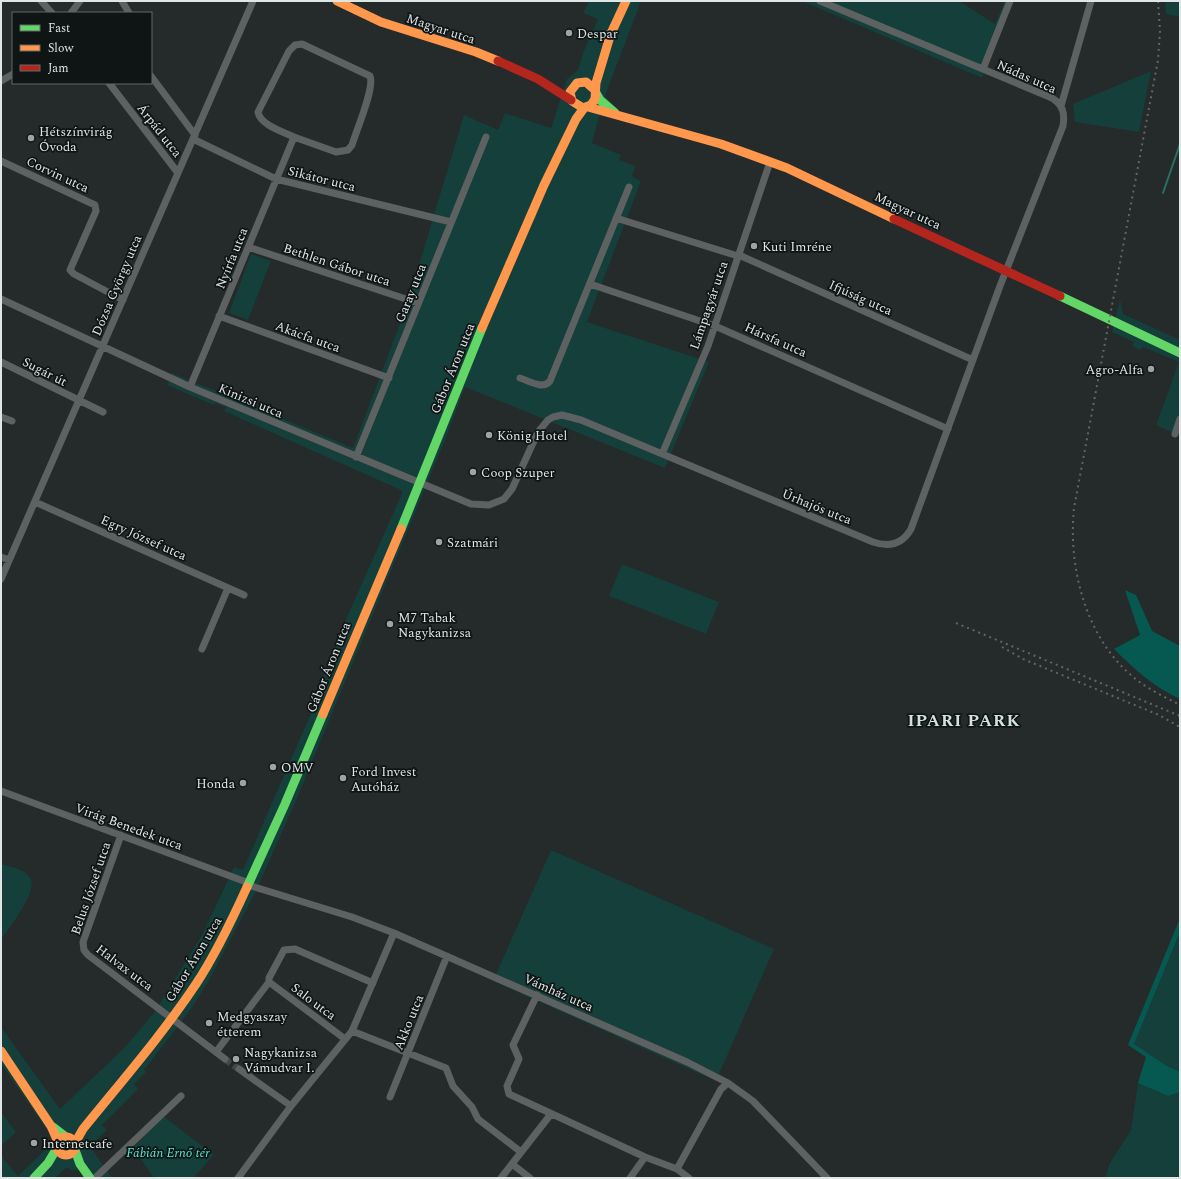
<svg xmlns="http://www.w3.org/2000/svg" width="1181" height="1179" font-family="Spectral,serif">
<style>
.green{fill:#143f3a}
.forest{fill:#065951}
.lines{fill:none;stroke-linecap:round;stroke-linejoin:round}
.stream{stroke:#287068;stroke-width:2}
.street-tunnel{stroke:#414646;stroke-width:7;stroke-dasharray:7 3.5;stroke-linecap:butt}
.street{stroke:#5e6161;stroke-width:7}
.fast{stroke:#63d668;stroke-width:9}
.slow{stroke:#ff974d;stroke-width:9}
.jam{stroke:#b3261e;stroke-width:9}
.rail{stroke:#616666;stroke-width:2;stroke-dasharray:2 4;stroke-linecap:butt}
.poi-dot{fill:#9ea4a4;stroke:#0f1414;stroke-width:1.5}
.labels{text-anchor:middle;stroke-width:3.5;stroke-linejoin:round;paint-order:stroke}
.street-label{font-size:13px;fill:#dfe6e5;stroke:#0f1414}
.poi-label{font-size:13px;fill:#dfe6e5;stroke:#0f1414;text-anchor:start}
.park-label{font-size:13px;font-style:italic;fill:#55e8d6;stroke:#0f1414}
.district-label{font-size:17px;font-weight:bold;letter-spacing:1px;fill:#d2e1de;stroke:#0f1414}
</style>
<rect width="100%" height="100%" fill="#252a2a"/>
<path class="green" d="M589,1H641L605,96L609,100L599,117L592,143L621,155L619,160L636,166L632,176L641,181L587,322L709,362L665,468L465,387L445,440L295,803L255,893L208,982L191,1009L144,1070L146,1072L134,1084L138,1089L102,1125L107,1130L90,1146L112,1178H85L79,1170H70L67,1167L55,1178H1V1156L18,1176L50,1145L52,1137L1,1064V1027L60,1109L124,1048L154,1013L201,937L234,867L243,870L324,683V676L343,626L403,491L224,411L226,407L215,403L214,405L167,385L172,373L353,448L407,305L464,115L498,130L505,113L551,128L567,79L578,70L583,53L598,19L583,13Z
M802,1H959L995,24L1005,1H1014L982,78Z
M1165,1H1180V17L1166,14Z
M1151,71L1139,132L1075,122L1073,104Z
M251,254L271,261L248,320L229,313Z
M1120,299L1123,314L1180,340V436L1156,425L1179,362L1143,347L1140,350L1132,346L1134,342L1112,332Z
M622,564L719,602L706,634L609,596Z
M551,850L774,949L716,1081L493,981Z
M1,864C11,867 26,869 31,879C37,893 9,928 1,940Z
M1180,932V1072L1167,1066L1134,1044Z
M1138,1083L1168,1096L1180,1092V1178H1105L1110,1163L1131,1130Z
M1,1112L16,1132L1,1146Z
M163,1116L214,1155L193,1178H154L133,1148Z"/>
<path class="forest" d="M1125,590L1136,595L1152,631L1180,646V699C1154,687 1134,669 1114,649L1140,635Z
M1180,918V932L1134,1044L1167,1066L1180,1072V1092L1168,1096L1138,1083L1146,1057L1128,1045Z"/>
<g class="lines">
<path class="stream" d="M1163,193L1180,144"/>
<path class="street-tunnel" d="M225,1059L239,1069"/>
<path class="street" d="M41,1L52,13
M122,1L129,13
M71,13L80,1
M983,69L1010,1
M151,76L195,135
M1,81L13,74
M109,83L178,173
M1061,106L1091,1
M193,139L276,179L451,222
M1,161L95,205L96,211L70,270L74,274L123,300
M616,218L738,256
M248,247L418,303
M739,255L973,360
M590,284L715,326L948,429
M1,299L190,387L471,504L489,505L504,499L512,489L538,432L548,420L553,417L562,415L581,420L873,542C888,547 902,545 911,529L1000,286L1063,126C1065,113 1063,105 1052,98L820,1
M219,316L389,378
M1,362L103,412
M520,378C529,381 543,390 550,381L629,187
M190,387L294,137L336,152L348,150L352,145C356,131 375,88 370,76L302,44L295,45L289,51L258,112C260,125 284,132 294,137
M1,417L12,421
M1175,434L1180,419
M662,454L708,346L770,162
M356,457L486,137
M35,502L244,595
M1,557L9,560
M1,579L253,1
M202,649L228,588
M1,791L249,883
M121,835L83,942L84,950L88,955L225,1059
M248,885L352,917L394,933L687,1062L728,1083L753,1101L827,1178
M269,982L345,1039
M537,995L513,1045L519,1059L507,1086L509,1094L645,1157L677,1169L689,1178
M352,1031L446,1068L453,1086L472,1107L478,1119L521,1152
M216,1052L269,982V978L284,950L295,949L373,983
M239,1069L291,1106
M390,1097L447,956
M512,1164L530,1178
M677,1169L721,1089L728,1083
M95,1178L181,1096
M238,1178L291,1106L352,1031L394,933
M501,1178L551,1114
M630,1178L645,1157"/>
<path class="fast" d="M596,93L600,100L615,113
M1060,296L1180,353
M401,529L482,328
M247,887L285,804L323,714
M53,1127L66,1137
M75,1150L80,1164L90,1178
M34,1178L48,1163L57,1148"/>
<path class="slow" d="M337,1L381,22L476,52L498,61
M608,40L626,1
M594,89L586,82L577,83L570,92L572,101L583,108L591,105L595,99L596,83L611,33
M588,107L721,144L787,168L894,219
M482,328L544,185L576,119L584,108
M323,714L401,529
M1,1051L51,1126L58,1142
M57 1146a9 9 0 1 1 18 0a9 9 0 1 1-18 0Z
M75,1143L83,1129C121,1082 162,1035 196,984C216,954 232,920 247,887"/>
<path class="jam" d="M498,61L538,79L571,100
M894,219L1060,296"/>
<path class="rail" d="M1158,1L1160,31L1158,60L1074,508C1068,566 1085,636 1131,675C1145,688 1163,696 1180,705
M956,623L1180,716
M1002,647L1023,659L1159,715L1180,727"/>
</g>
<g class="poi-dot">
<circle cx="569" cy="33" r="4"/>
<circle cx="31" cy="138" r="4"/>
<circle cx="754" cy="246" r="4"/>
<circle cx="1151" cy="369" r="4"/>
<circle cx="489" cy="435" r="4"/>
<circle cx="473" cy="472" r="4"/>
<circle cx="439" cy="542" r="4"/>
<circle cx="390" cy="624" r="4"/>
<circle cx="273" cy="767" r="4"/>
<circle cx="343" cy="778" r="4"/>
<circle cx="243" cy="783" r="4"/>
<circle cx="209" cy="1023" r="4"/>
<circle cx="236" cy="1059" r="4"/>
<circle cx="34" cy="1143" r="4"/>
</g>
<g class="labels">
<g class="street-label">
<text transform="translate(441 28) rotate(18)" y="5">Magyar utca</text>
<text transform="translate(1027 76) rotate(24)" y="5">Nádas utca</text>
<text transform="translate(160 130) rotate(52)" y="5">Árpád utca</text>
<text transform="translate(58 174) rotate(25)" y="5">Corvin utca</text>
<text transform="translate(322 178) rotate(14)" y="5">Sikátor utca</text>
<text transform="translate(908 210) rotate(25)" y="5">Magyar utca</text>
<text transform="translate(231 258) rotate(-68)" y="5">Nyírfa utca</text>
<text transform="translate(337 264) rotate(18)" y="5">Bethlen Gábor utca</text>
<text transform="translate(116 285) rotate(-67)" y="5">Dózsa György utca</text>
<text transform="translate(410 293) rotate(-68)" y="5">Garay utca</text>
<text transform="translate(861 297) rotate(24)" y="5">Ifjúság utca</text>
<text transform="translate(708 305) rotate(-71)" y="5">Lámpagyár utca</text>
<text transform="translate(308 336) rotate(20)" y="5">Akácfa utca</text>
<text transform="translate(776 339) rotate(24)" y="5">Hársfa utca</text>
<text transform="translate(452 368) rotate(-68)" y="5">Gábor Áron utca</text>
<text transform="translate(45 371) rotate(27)" y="5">Sugár út</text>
<text transform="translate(251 400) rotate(23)" y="5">Kinizsi utca</text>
<text transform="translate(817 506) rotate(22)" y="5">Űrhajós utca</text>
<text transform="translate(144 537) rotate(24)" y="5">Egry József utca</text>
<text transform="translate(328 667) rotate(-68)" y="5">Gábor Áron utca</text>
<text transform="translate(129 826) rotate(20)" y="5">Virág Benedek utca</text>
<text transform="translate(90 888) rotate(-71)" y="5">Belus József utca</text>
<text transform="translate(193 959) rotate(-59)" y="5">Gábor Áron utca</text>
<text transform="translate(125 967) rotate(37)" y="5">Halvax utca</text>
<text transform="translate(559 992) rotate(24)" y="5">Vámház utca</text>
<text transform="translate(314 1001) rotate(37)" y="5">Salo utca</text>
<text transform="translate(408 1022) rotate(-68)" y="5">Akko utca</text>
</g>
<g class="poi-label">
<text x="577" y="38">Despar</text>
<text x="39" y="136">Hétszínvirág<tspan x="39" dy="15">Óvoda</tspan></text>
<text x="762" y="251">Kuti Imréne</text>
<text x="1143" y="374" text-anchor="end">Agro-Alfa</text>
<text x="497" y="440">König Hotel</text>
<text x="481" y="477">Coop Szuper</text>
<text x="447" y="547">Szatmári</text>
<text x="398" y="622">M7 Tabak<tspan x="398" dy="15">Nagykanizsa</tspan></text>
<text x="281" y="772">OMV</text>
<text x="351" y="776">Ford Invest<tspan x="351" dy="15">Autóház</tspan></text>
<text x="235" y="788" text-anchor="end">Honda</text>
<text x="217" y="1021">Medgyaszay<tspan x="217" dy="15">étterem</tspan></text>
<text x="244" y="1057">Nagykanizsa<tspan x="244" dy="15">Vámudvar I.</tspan></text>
<text x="42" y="1148">Internetcafe</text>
</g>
<g class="park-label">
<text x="168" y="1157">Fábián Ernő tér</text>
</g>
<g class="district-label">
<text x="964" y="726">IPARI PARK</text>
</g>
</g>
<rect width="1181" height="1179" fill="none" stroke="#dfe6e5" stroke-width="4"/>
<rect x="12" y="12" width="140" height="72" fill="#0f1414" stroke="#626868"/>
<rect x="20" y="25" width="20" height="6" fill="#63d668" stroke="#626868"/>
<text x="48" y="32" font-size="12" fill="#dfe6e5">Fast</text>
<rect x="20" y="45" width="20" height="6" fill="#ff974d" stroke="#626868"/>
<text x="48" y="52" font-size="12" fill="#dfe6e5">Slow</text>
<rect x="20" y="65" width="20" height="6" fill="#b3261e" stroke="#626868"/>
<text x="48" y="72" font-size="12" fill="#dfe6e5">Jam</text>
</svg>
